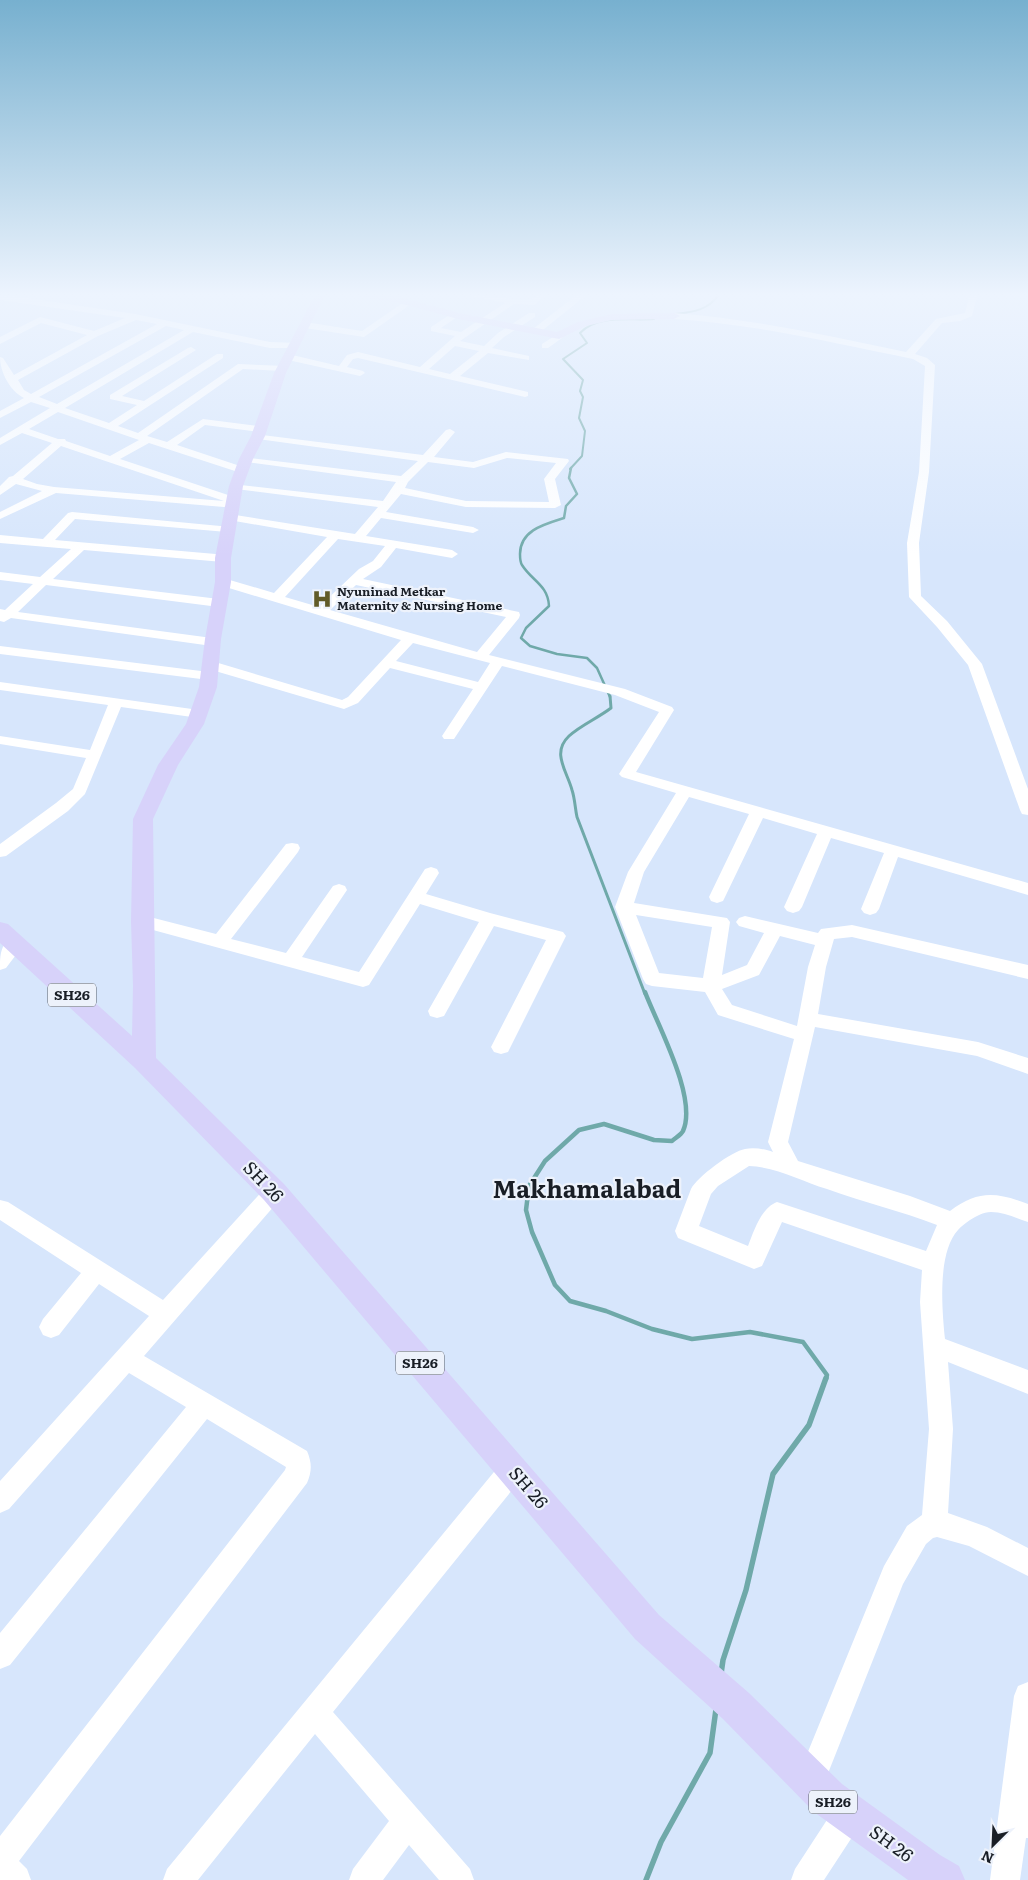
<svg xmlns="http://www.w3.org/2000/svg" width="1028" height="1880" font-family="Literata,serif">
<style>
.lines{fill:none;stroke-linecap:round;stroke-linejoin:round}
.stream-far4{stroke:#6fa9a9;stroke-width:2}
.stream-far3{stroke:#6fa9a9;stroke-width:2.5}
.stream-far2{stroke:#6fa9a9;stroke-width:3}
.stream-far1{stroke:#6fa9a9;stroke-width:4.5}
.stream{stroke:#6fa9a9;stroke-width:5.5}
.minor{fill:#fff;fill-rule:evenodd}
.major{fill:#d7d2fa;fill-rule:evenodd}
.labels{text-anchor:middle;stroke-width:4.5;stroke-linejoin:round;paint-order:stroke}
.far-poi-label{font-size:12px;font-weight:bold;fill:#191e26;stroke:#edf2fb;text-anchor:start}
.shield{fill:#edf2fb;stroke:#595e66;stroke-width:1}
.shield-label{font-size:14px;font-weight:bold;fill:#191e26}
.near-street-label{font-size:18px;fill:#191e26;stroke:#edf2fb}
.near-district-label{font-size:24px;font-weight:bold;fill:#191e26;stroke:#edf2fb}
</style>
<rect width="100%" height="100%" fill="#d7e6fc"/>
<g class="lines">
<path class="stream-far4" d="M675,314C694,312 709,310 720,293
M570,469L582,456L585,431L579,418L583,397L580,391L583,380L563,359L587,343L580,333C598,314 630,321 654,319"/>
<path class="stream-far3" d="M571,468L569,478L577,494L566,506L564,518C545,524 520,530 520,554C520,558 520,562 522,565C532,581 548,585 549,606L526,628L521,638L530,646L557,654L587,658L597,668L610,697"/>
<path class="stream-far2" d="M610,696L611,708C598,718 581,725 569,736C551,753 567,771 572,790C575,799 575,808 577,817L645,994"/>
<path class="stream-far1" d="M645,992C657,1024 698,1098 683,1131C681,1135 675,1138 672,1141L654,1140L604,1124L579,1130L545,1161L529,1186L526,1210L532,1232L555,1285L570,1301L606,1311L652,1329L692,1339L750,1332L803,1342L827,1375L826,1379"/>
<path class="stream" d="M721,1674L723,1660L746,1590L773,1474L809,1425L826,1378
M646,1880L661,1842L710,1753L716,1709"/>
<path class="minor" d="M456,293C479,293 500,299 523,300C533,301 536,293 548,293L535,305L514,304L460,341L484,346L498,333L529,313H535V317L504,337L492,348L529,356V360L488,353L460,376L528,392V396L525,397L358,358L353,359L347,367L363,371L365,373L360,376L288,360L283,357L288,354L339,366L347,355L358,352L420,367L455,336L431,331V327L454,312L458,315L457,317L441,328L461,332L505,303ZM455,346L479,351L450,374L429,369Z
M579,293H589L539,333H533V329Z
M970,293H978L972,316L960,321L942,323L915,354L927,358L935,365L929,472L919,543L921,596L947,621L982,664L1028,789V815L1022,814L1020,810L968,665L937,627L909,597L907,543L919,472L925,366L913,359C833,343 755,324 674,319L670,316L674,313C753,319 829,336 906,352L936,319L965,313Z
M0,294L135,314L270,342L298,343V347L295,348H270L193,332L65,408L109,423L137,405L110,399V395L188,348L191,347L196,350L122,396L144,401L217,354H223V358L118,426L138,433L238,364L285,366L287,368L282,371L243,369L147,436L167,442L203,419L265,427V431L261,432L205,425L177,445L246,468L247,470L246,472H238L149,443L120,459L237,498L239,500L237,502H228V506L224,507L56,493L0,519V512L42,491L16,484L0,495V486L9,477L13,476L52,443L22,433L0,445V438L50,408L31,402L0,418V411L24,398C10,391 0,372 0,357L3,358L14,375L87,335L41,323L0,344V337L40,317L94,331L125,318L0,300ZM136,320L157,324L31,394L24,390L18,380L98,336ZM166,326L184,330L57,404L39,397ZM58,412L139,440L110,456L66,441L65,439H58L29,429ZM61,446L224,501L54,487L37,484L23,479Z
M407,300L414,302L364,337L305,328L301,325L305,322L362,331Z
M559,333L563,336L562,338L548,348H542V344Z
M450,429L455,432L434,457L473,462L506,452L568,459L569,461L555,479L561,505L555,508L466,507L401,494L386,512L473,527L479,530L473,533L381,518L366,536L452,550L458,554L452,558L396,548L381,567L363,579L519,612L520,615L519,618L489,655L625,689L672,707L674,710L636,772L1028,883V895L898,857L879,909L876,913L870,915L864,913L861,909L884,853L831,838L802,907L799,911L793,913L787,911L784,907L817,834L763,818L725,897L723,901L717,903L711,901L709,897L749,814L689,797L644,872L634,903L727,918L730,922L722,975L747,965L764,933L739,926L736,922L739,918L745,916L818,933L821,929L852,925L1028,965V979L852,937L834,939L826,967L818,1014L978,1042L1028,1058V1074L977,1056L815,1027L788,1142L798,1161L910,1196L950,1211C978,1190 996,1192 1028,1204V1222C1016,1218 1004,1212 991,1212C983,1212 977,1216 970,1220C966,1223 961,1226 958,1230C937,1253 942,1310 945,1339L1028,1370V1394L948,1362L953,1429L948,1513L987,1527L1028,1548V1576L969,1546L937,1537L933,1538L926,1544L903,1584L821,1791L811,1796L801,1791L796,1781L884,1566L907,1526L922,1515L929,1429L920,1302L922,1270L782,1222L762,1266L754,1269L678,1238L675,1231L691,1189C697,1177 732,1151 745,1149C754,1147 765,1149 773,1152L768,1142L794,1039L718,1015L705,992L652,986L646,984L643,979L615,907L628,872L676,793L622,777L619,774L659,712L615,695L502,666L454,739H444L442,736L473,689L390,668L358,703L344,709L205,668L203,665L210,661L215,662L342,700L348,697L401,640L219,585L217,582L223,578L274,593L327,537L229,520L225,519L223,517L225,515L229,514L355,534L378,507L236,489L232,488L230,486L232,484L383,501L396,482L246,462L242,461L241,459L242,457L401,476L418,461L258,439L253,436L254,434L423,455L446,430ZM507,458L556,463L544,479L549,502L466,501L405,488L408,482L428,462L474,468ZM338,539L385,546L373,561L359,569L319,607L285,597ZM356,585L506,617L477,652L330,610ZM413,643L490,663L478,682L396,661ZM636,915L712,927L703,978L659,973ZM780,936L815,945L808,967L797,1026L732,1005L722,989L759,975ZM749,1166C776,1167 801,1181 827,1189C863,1202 901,1211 937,1225L926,1251L777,1202C761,1208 754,1231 748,1246L699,1226L711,1194L718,1186Z
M72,512L231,527L233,529L231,531L227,532L75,519L55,540L227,555L229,558L223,562L84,550L53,579L219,599L225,603L219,607L46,585L18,612L212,638L217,639L219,642L217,645L212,646L11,618L4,622L0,621V609L5,610L33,584L0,580V572L40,577L71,549L0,543V535L43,539L68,513Z
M0,646L209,672L216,676L209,680L0,654Z
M0,682L199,710L204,711L206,714L204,717L199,718L121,707L85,794L68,811L6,856L0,857V844L56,803L73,789L86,758L0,744V736L90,750L108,705L0,690Z
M292,843L298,844L300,848L298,852L231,939L286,953L333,886L339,884L345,886L347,890L302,957L359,972L425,869L431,867L437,869L439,873L426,894L490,913L563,932L566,936L508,1052L501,1054L494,1052L491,1047L546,940L494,926L444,1016L437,1018L430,1016L428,1011L479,922L420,904L369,985L363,987L142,927L136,925L133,921L136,917L142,915L216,934L286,844Z
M16,937L22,939L25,943L6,968L0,970C0,955 0,941 16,937Z
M274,1183L281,1186L285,1192L281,1198L144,1356L307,1451C312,1463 312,1471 307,1483L19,1861L27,1869L31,1880H0V1836L285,1470L286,1467L207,1419L10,1665L0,1669V1633L186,1407L129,1373L9,1509L0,1513V1481L149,1316L99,1284L59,1335L51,1338L43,1335L39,1327L43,1319L81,1273L0,1220V1200L8,1202L163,1300L267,1186Z
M512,1457L521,1461L525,1470L521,1479L333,1712L470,1869L474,1880H439L409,1845L383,1880H349L353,1869L389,1821L315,1734L198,1880H163L167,1869L503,1461Z
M1028,1682V1838H1026L1020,1880H990L1014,1696L1018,1686Z
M849,1799L860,1803L864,1814L860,1825L824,1880H791L795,1869L838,1803Z"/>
<path class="major" d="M316,293H326L286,373L265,436L253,459L243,486L231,558V582L221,639L217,687L204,724L178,765L153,819L156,1058L284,1184L659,1615L749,1693L842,1784L940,1855L959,1866L965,1880H908L814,1812L723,1719L635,1639L264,1200L135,1068L0,943V922L8,924L132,1036L133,986L131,921L133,819L158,765L186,724L199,687L205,639L215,582V558L229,486L239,459L251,436L274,373Z
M354,293H379L400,297L459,313L557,332L578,322L612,314L674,313L680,316L674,319L612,320L586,326L559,339L458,319L399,303L355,295Z"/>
</g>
<linearGradient id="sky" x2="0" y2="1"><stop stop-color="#77b0cf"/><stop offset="0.53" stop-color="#edf4fe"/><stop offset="1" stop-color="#edf4fe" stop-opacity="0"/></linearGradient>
<rect width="1028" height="556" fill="url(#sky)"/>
<defs>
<symbol id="hospital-bare" viewBox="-9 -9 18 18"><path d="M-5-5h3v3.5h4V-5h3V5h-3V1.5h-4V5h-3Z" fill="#615b28" stroke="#edf2fb" stroke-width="2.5" paint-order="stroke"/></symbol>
</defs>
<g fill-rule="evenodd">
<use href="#hospital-bare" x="308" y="585" width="28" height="28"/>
</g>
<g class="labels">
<g class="far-poi-label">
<text x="337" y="596">Nyuninad Metkar<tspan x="337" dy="14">Maternity &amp; Nursing Home</tspan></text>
</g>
<g class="shield">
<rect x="48" y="983.5" width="48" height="23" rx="4"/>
<rect x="396" y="1351.5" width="48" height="23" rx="4"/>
<rect x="809" y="1790.5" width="48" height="23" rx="4"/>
</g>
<g class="shield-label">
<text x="72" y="1000">SH26</text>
<text x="420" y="1368">SH26</text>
<text x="833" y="1807">SH26</text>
</g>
<g class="near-street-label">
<text transform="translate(263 1182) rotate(46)" y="6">SH 26</text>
<text transform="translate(528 1488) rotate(49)" y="6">SH 26</text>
<text transform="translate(891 1844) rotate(36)" y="6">SH 26</text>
</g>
<g class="near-district-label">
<text x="587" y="1198">Makhamalabad</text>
</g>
</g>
<g transform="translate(993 1845) rotate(204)" stroke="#edf2fb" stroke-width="4" paint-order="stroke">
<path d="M0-4L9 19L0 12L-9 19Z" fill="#191e26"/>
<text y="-8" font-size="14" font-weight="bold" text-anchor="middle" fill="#191e26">N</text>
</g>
</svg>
